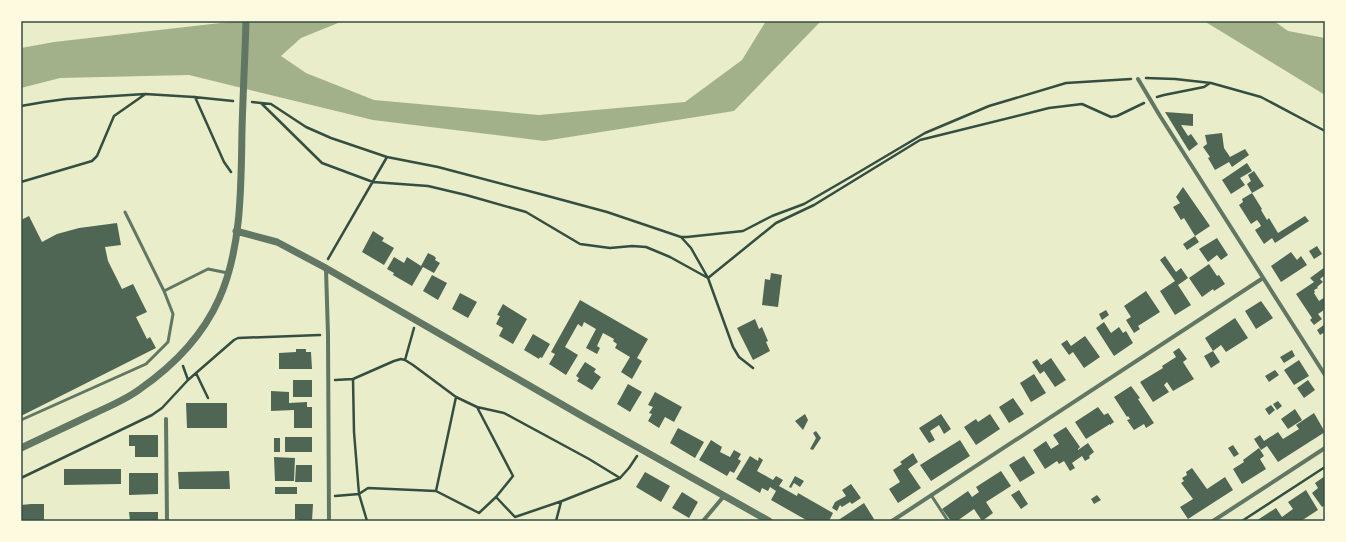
<svg xmlns="http://www.w3.org/2000/svg" width="1346" height="542" font-family="'Archivo Narrow',sans-serif">
<style>
.water{fill:#a3b18a}
.building{fill:#4f6655}
.lines{fill:none;stroke-linecap:round;stroke-linejoin:round}
.path{stroke:#344e41;stroke-width:2.5}
.service{stroke:#617663;stroke-width:3}
.minor{stroke:#617663;stroke-width:4}
.tertiary{stroke:#617663;stroke-width:7}
.neatline{fill:none;stroke:#344e41;stroke-width:1.5}
</style>
<rect width="100%" height="100%" fill="#e9edc9"/>
<path class="water" d="M238,21H343L301,38L281,56L306,73L374,100L539,115L685,102L742,60L766,21H821L734,111L544,141L373,120L189,75L60,78L21,88V48L54,42Z
M1204,21H1274L1288,31L1325,38V95Z"/>
<path class="building" d="M1165,112L1193,114V126L1181,125L1188,136L1191,134L1198,144L1189,151Z
M1222,133L1224,148L1230,157L1245,149L1249,155L1232,167L1229,162L1215,170L1208,158L1210,157L1203,147L1207,144L1205,135Z
M1247,163L1252,171L1240,178L1245,185L1231,194L1222,180Z
M1254,171L1264,186L1252,193L1247,184L1251,181L1248,175Z
M1183,187L1210,226L1195,236L1184,218L1181,220L1173,207L1180,203L1176,197Z
M1252,193L1262,209L1261,210L1267,220L1269,218L1278,233L1305,216L1309,221L1275,243L1272,238L1264,244L1255,230L1261,226L1260,224L1257,220L1251,224L1239,205L1243,202L1242,199Z
M29,216L42,242L57,234L79,228L117,223L121,245L105,247L108,261L122,289L133,284L147,312L136,317L147,339L150,337L156,348L21,416V220Z
M373,231L384,238L382,241L394,248L384,265L362,252Z
M1195,236L1199,242L1187,250L1183,244Z
M1217,238L1228,255L1221,260L1217,255L1208,262L1199,249Z
M1317,246L1322,254L1314,259L1309,251Z
M1291,252L1297,260L1301,256L1307,265L1281,282L1271,266Z
M428,253L434,256L436,258L435,260L440,263L434,273L423,267L412,286L393,275L394,273L387,269L394,257L404,263L407,257L421,266Z
M1165,256L1176,272L1181,268L1188,278L1178,285L1191,305L1175,315L1160,291L1175,281L1160,260Z
M1209,264L1217,276L1219,275L1225,284L1214,291L1213,289L1202,297L1189,278Z
M1325,267V275L1320,279L1323,282L1317,287L1318,288L1314,290L1315,292L1314,293L1319,301L1325,297V308L1323,309L1324,310L1318,314L1322,319L1314,325L1310,320L1312,318L1296,294L1314,282L1310,278Z
M771,273L782,275L778,307L762,305L765,279L770,280Z
M432,275L447,283L438,300L423,291Z
M1146,291L1160,312L1138,326L1140,329L1134,333L1126,320L1131,317L1124,306Z
M460,293L477,302L468,318L452,309Z
M580,300L648,339L637,358L642,361L632,379L621,372L630,357L615,348L617,344L613,341L614,339L603,333L597,346L600,348L597,354L586,348L596,329L584,322L582,327L578,324L565,347L578,355L566,375L549,364L555,354L551,352Z
M1261,301L1273,318L1256,329L1245,311Z
M503,304L527,319L513,344L499,336L503,328L496,324L500,316L497,315Z
M1106,310L1109,315L1102,320L1099,314Z
M1235,318L1248,338L1226,352L1221,345L1213,351L1220,362L1211,368L1204,356L1213,351L1205,338Z
M755,319L759,329L762,327L768,341L766,342L770,351L753,360L737,328Z
M1104,322L1111,333L1119,327L1123,333L1126,331L1133,343L1114,356L1096,328Z
M1325,324V332L1320,335L1317,330Z
M533,334L550,344L542,358L540,357L539,359L524,350Z
M1085,336L1100,357L1084,368L1073,352L1069,355L1061,344L1067,340L1071,346Z
M1179,348L1187,359L1183,362L1194,379L1173,391L1167,382L1164,385L1169,392L1153,402L1140,382L1163,368L1162,366L1176,357L1173,352Z
M296,349H306V352H311L312,369H279V353L296,352Z
M1292,350L1295,356L1284,363L1280,357Z
M1051,358L1066,380L1055,387L1044,371L1040,374L1032,362L1037,359L1041,365Z
M1299,360L1309,376L1294,385L1284,370Z
M585,362L596,369L594,372L601,377L592,390L577,381L579,378L576,376Z
M1275,370L1279,375L1269,382L1265,376Z
M1034,374L1046,393L1031,402L1020,383Z
M293,380H312V397H293Z
M1308,380L1315,390L1304,398L1297,388Z
M628,384L642,392L630,412L617,404Z
M1131,386L1140,398L1138,399L1154,423L1146,428L1144,424L1134,430L1127,420L1130,419L1128,416L1127,417L1114,397Z
M271,391L289,392V403L307,402V407H312V428H294V410L271,411Z
M655,392L682,407L674,422L665,417L659,428L648,421L652,414L649,413L653,407L648,405Z
M1013,398L1024,414L1009,423L999,407Z
M1278,401L1282,406L1277,410L1273,404Z
M186,403H227V428H187Z
M1271,405L1275,410L1269,415L1265,409Z
M1098,407L1104,415L1108,413L1114,422L1110,425V424L1086,439L1075,422Z
M1295,409L1302,420L1288,429L1281,419Z
M1314,413L1325,432L1278,462L1267,446L1261,450L1254,439L1260,435L1264,441L1278,432L1283,439L1299,429L1296,425Z
M805,414L808,420L803,430L795,421Z
M941,414L951,429L944,434L939,425L930,431L935,440L929,443L919,428Z
M990,414L1000,429L976,445L964,427L976,419L978,422Z
M1066,427L1080,447L1078,449V450L1088,443L1094,452L1089,456L1090,458L1085,461L1082,456L1072,463L1075,468L1070,471L1064,461L1059,464L1057,461L1045,469L1033,450L1046,441L1051,449L1059,444L1053,435Z
M678,428L704,442L695,458L670,443Z
M816,431L821,438L813,450L810,449L816,438L813,433Z
M129,435H158V457H135V446H129Z
M285,437H312V452H285Z
M274,438H280V452H274Z
M711,440L722,447L720,452L730,457L734,450L741,454L738,459L741,461L734,473L730,471L727,476L699,460Z
M960,440L970,456L931,481L920,465Z
M1233,445L1239,454L1234,457L1228,448Z
M1259,448L1264,456L1260,459L1266,469L1242,484L1233,469L1244,462L1243,460Z
M913,453L918,462L908,469L921,488L898,503L889,489L900,482L893,470L902,464L900,462Z
M750,456L758,461L759,457L763,460L757,471L773,480L776,476L783,480L779,486L797,496L798,493L833,513L829,521H808L771,500L776,491L770,487L768,491L762,488L760,493L736,479Z
M1024,456L1035,473L1020,482L1009,465Z
M274,457L295,458L294,481H275Z
M296,465H312V482H295Z
M1192,468L1207,489L1225,477L1233,490L1188,519L1180,507L1193,499L1181,483L1184,481L1182,478L1187,475L1186,472Z
M64,469H121V484L64,485Z
M229,471L230,489H179L178,472Z
M1001,471L1011,486L986,502L993,513L982,521L974,509L957,521H951L942,509L968,491L972,497L979,492L976,487Z
M645,472L670,486L661,502L636,487Z
M129,473H158V494L129,495Z
M795,476L804,481L800,487L794,483L791,488L789,487Z
M1325,476V505L1322,507L1312,493L1318,488L1315,483Z
M851,484L861,498L852,504L850,502L842,507L840,505L837,511L832,508L835,502L846,496L842,490Z
M275,487H297V494H275Z
M1019,490L1028,504L1021,509L1011,495Z
M1306,490L1318,510L1301,521H1256L1276,508L1282,517L1293,509L1288,502Z
M682,492L698,502L689,518L672,508Z
M1097,495L1101,500L1094,504L1091,499Z
M864,503L874,519L871,521H837Z
M31,504H44V520H21V505Z
M295,504H313L312,521H298V519L295,520Z
M129,512H158V521H130Z"/>
<g class="lines">
<path class="path" d="M1146,78L1175,79L1211,83L1261,97L1325,131
M195,97L224,162L231,172
M1157,97L1164,95L1204,87L1210,83
M252,102L271,104L306,127L331,138L387,157L438,167L544,195L607,212L681,237H687L743,231L772,216L804,204L854,175L925,133L989,106L1066,83L1131,79
M261,103L322,163L373,182L428,186L466,195L526,212L580,244L610,248L632,246L646,247L670,257L708,278L776,223L814,205L920,140L1049,108L1082,104L1111,117L1117,116L1144,103
M21,106L44,102L66,99L145,94L194,97L233,101
M21,182L92,161L97,156L114,116L144,95
M681,237L691,248L708,278L733,347L739,357L753,368
M328,259L387,157
M405,360L414,328
M183,366L188,380
M196,373L208,398
M353,379L354,432L359,494L367,521
M335,380L353,379L394,361L401,359L405,360L413,365L456,397L477,407L504,413L589,459L620,478
M21,478L152,415L162,408L188,380L234,340L238,338L320,335
M436,491L456,397
M335,496L359,494L368,488L436,491L479,513L496,497L513,476L477,407
M496,497L515,517L562,501L620,478L629,468L637,456
M556,521L561,502
M1242,521L1325,467"/>
<path class="service" d="M164,291L208,269L228,273
M21,420L146,364L168,342L173,314L164,291L125,212
M931,495L948,521"/>
<path class="minor" d="M1138,79L1160,116L1325,375
M326,269L328,335L329,521
M166,419L167,521
M703,521L724,496
M892,521L1263,278
M1213,521L1325,448"/>
<path class="tertiary" d="M236,231L277,242L324,267L582,416L769,521
M21,448C46,436 70,425 95,413C110,406 127,399 140,389C173,366 202,337 219,299C242,248 241,185 242,130C243,93 245,57 246,21"/>
</g>
<rect width="1346" height="542" fill="none" stroke="#fefae0" stroke-width="44"/>
<rect x="22" y="22" width="1302" height="498" class="neatline"/>
</svg>
